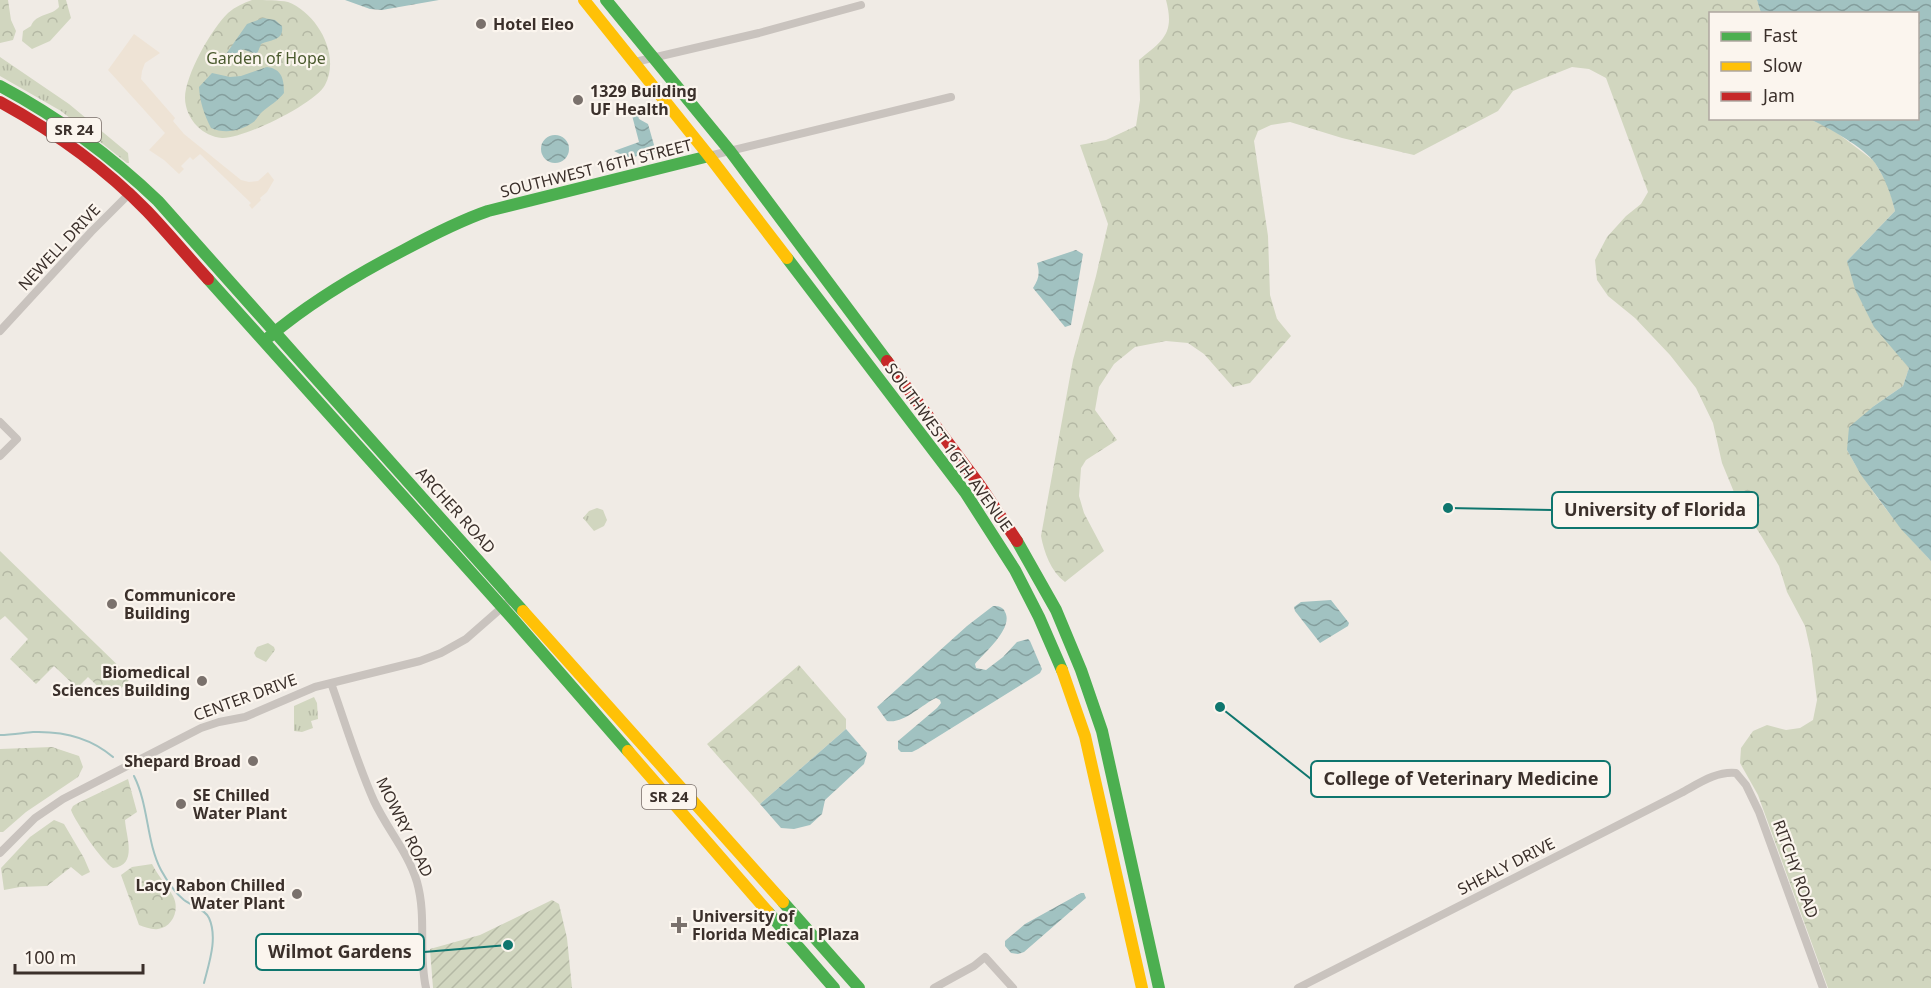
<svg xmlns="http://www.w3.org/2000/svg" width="1931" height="988" font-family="'Noto Sans',sans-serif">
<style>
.grass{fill:url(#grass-tufts)}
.forest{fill:url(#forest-crowns)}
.garden{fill:url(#garden-furrows)}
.plaza{fill:#eee3d5}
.water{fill:url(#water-waves)}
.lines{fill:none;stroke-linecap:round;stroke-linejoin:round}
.stream{stroke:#a1c2c1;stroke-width:2}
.street{stroke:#c9c3be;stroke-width:8}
.fast{stroke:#4caf50;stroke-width:12}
.slow{stroke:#ffc107;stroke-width:12}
.jam{stroke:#c62828;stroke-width:12}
.poi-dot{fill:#7a716c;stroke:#fbf5ee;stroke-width:2}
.labels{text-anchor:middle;stroke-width:4.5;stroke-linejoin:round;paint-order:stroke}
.shield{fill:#fbf5ee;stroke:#756b66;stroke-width:1.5}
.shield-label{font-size:15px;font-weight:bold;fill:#3b302b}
.poi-label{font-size:16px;font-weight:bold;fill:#3b302b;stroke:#fbf5ee;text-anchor:start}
.park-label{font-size:16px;fill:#4a5a2e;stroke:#fbf5ee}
.street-label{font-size:16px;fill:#3b302b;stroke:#fbf5ee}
.leader{fill:none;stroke:#0f766e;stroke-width:2}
.callout-dot{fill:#0f766e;stroke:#fbf5ee;stroke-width:2}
.callout{fill:#fbf5ee;stroke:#0f766e;stroke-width:2}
.callout-label{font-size:18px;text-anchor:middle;font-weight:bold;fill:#3b302b}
</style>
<defs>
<pattern id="grass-tufts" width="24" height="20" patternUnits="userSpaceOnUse" patternTransform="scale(1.5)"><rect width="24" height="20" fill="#d1d6bf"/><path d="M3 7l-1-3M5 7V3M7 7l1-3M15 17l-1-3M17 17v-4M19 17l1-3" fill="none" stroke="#b4b8a4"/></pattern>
<pattern id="forest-crowns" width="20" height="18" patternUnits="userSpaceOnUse" patternTransform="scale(1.5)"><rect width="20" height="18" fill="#d1d6bf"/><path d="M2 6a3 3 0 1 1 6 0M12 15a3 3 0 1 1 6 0" fill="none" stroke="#b4b8a4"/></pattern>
<pattern id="garden-furrows" width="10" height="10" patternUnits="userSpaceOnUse" patternTransform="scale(1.5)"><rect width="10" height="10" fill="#d1d6bf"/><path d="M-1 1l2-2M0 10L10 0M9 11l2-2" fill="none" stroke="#b4b8a4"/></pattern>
<pattern id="water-waves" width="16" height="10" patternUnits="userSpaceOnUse" patternTransform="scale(1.5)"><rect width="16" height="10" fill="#a1c2c1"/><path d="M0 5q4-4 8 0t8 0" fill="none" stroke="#849e9d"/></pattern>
</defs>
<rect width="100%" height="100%" fill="#f0ebe5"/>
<path class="grass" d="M0,57L69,104L128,153L129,163H127L61,111L0,76Z
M597,508L603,510L607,520L604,526L594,531L583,518L589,511Z
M268,643L274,647L275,650L266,662L256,657L254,653L257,647Z
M314,697L317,703L318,719L311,721L313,728L302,732L294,731V706Z"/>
<path class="forest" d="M0,0H8L11,20L16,31L13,40L0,43Z
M58,0H66L71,18L50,41L32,49L22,41L23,31L31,26C36,13 52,16 59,7Z
M252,0C263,0 278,0 288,2C317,13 341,55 325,85C315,104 243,139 222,138C212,137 204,133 197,126C190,119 185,108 185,98C185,75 212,28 228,13C235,7 243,3 252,0Z
M1166,0H1757L1761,13L1710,14V118L1809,119L1832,129L1874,161L1889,187L1895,211L1847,261L1895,349L1909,368L1903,386L1874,406L1847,450C1869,491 1899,527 1931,561V988H1828L1758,795L1740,763L1741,748L1753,731L1767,725L1786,730L1800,728L1813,720L1817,700L1811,653L1805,626L1787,592L1779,566L1762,537L1736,497L1722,463L1713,423L1696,388L1670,355L1635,318L1608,296L1597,280L1595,260L1607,237L1626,216L1641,204L1648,192L1606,78L1589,69L1572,67L1542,79L1513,91L1498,111L1414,155L1342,138L1290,122L1271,125L1258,131L1254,141L1268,236L1270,295L1277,319L1291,336L1250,383L1233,387L1204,354L1188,343L1166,341L1135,347L1114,364L1099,387L1095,410L1117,440L1086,460L1081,468L1079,496L1084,513L1104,551L1065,582C1051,572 1044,552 1041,536L1073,360L1096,276L1108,224L1080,145L1106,140L1136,126L1140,100L1139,60C1163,40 1175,34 1166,0Z
M0,551L131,678L111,699L88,677L77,688L54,666L36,684L10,659L28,639L5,616L0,620Z
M799,665L846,719V729L760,804L707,744Z
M52,747L79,756L83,767L78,777L26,812L3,832H0V749Z
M128,779L137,812L125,820C126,837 138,865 113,868C102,862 75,821 71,810L73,806L78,803Z
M54,820L64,824L84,858L90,872L82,876L71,867L47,886L20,887L4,890L1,868L30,837Z
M152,864C158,876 167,885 173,896C180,909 173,927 158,929C152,930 145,927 139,925L121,875L132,867Z"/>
<path class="garden" d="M552,900L559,904L567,938L572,988H433L430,949L480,935Z"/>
<path class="plaza" d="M134,34L160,53L145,63L142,71L141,79L175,118L173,121L184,134L241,180L249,182L258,181L268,172L274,180L267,192L260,198L261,200L252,209L249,205L251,203L200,154L193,160L190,157L181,166L184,169L179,174L164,160L149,150L165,133L108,70Z"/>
<path class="water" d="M345,0H439L382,10L370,9Z
M1757,0H1931V561L1901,529L1861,475L1847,450L1849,427L1874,406L1903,386L1909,368L1874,327L1855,289L1847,261L1895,211C1891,194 1885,178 1875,163C1865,148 1826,126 1809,119L1918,118V14L1761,13Z
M263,18L275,20L282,26C284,41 271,39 261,44L257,54C236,49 250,46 231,58L224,57L247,24Z
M267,67C282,69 284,79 284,93C278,101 270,105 262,112C258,115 257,120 252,123C240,131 225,134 211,128C204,114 200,103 199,87L212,73L230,77L241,76Z
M629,104L636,109L639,119L648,124L656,152L628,158L614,151L639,142Z
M541 149a14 14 0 1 1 28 0a14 14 0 1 1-28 0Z
M1076,250L1083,254L1071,325L1065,327L1033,288C1039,279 1040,273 1037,263Z
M1331,600L1349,623L1348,626L1320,643L1295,611L1294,607L1301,602Z
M993,606C999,606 1003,607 1005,612C1014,628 984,653 975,664L976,668L986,670L1003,657L1017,642L1028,639L1030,641L1042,669L1040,673L918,749L912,752H901L898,749V741L937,708L941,703L940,700L936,698C921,705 904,724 887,721L877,707L967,626Z
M846,729L867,753L864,764L825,800L822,814L810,825L794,829L781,828L760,804Z
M1081,893H1084L1086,898L1024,952L1018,954L1011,953L1005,946V941L1025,924Z"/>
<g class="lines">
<path class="stream" d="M0,735C11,735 22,733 33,732C62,731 91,738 113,757
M134,776C149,806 146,841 161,870C167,881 174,892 184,900C192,906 205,909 209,918C218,938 209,963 204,983"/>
<path class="street" d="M635,62L759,33L861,5
M709,156L951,97
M0,331L91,232L131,192
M0,422L17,439L0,456
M331,683C345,722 357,763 374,801C387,829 408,852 417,882C427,917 418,953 426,988
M0,853L35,818L63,799L201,728L219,722L245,717L315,687L420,661L441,653L466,639L506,604
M934,988L974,966L985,957L1013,988
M1298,988L1681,793C1698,784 1716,771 1736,773L1746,785L1759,812L1823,988"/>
<path class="fast" d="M606,0L730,151L887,361
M0,86C58,117 110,155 158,201L523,611
M787,258L965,492L1015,570L1039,617L1062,670
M208,279L513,619L628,751
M269,337C310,302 356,275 404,250C432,235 459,221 488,211L709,156
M1017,541L1056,610L1081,670L1102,731L1159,988
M783,902L859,988
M768,912L834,988"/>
<path class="slow" d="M584,0L709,156L787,258
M523,611L783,902
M1062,670L1085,736L1142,988
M628,751L768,912"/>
<path class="jam" d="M0,102C53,131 104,167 147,211C168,233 187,256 208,279
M887,361L979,484L1017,541"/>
</g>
<g class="poi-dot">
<circle cx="481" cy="24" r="6"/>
<circle cx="578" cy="100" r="6"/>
<circle cx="112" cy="604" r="6"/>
<circle cx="202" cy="681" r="6"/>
<circle cx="253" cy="761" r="6"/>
<circle cx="181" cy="804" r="6"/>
<circle cx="297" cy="894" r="6"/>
<path d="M676 916h6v6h6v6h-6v6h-6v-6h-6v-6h6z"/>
</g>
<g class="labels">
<g class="shield">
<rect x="47" y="118" width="54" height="24" rx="4.5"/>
<rect x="642" y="785" width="54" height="24" rx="4.5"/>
</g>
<g class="shield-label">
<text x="74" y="135">SR 24</text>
<text x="669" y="802">SR 24</text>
</g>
<g class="poi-label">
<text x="493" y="30">Hotel Eleo</text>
<text x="590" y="97">1329 Building<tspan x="590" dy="18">UF Health</tspan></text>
<text x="124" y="601">Communicore<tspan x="124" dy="18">Building</tspan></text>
<text x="190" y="678" text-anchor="end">Biomedical<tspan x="190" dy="18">Sciences Building</tspan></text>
<text x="241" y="767" text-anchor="end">Shepard Broad</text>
<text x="193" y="801">SE Chilled<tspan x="193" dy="18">Water Plant</tspan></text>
<text x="285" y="891" text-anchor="end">Lacy Rabon Chilled<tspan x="285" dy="18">Water Plant</tspan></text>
<text x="692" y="922">University of<tspan x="692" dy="18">Florida Medical Plaza</tspan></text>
</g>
<g class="park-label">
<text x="266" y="64">Garden of Hope</text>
</g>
<g class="street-label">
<text transform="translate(596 168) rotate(-14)" y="6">SOUTHWEST 16TH STREET</text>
<text transform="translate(59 247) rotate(-47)" y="6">NEWELL DRIVE</text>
<text transform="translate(949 447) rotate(54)" y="6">SOUTHWEST 16TH AVENUE</text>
<text transform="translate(456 510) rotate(48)" y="6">ARCHER ROAD</text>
<text transform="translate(245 697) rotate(-20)" y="6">CENTER DRIVE</text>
<text transform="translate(405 827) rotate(64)" y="6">MOWRY ROAD</text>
<text transform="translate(1506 866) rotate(-27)" y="6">SHEALY DRIVE</text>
<text transform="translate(1796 869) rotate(70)" y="6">RITCHY ROAD</text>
</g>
</g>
<path class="leader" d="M1448 508L1552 510M1220 707L1311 779M508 945L424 952"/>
<g class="callout-dot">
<circle cx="1448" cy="508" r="6"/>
<circle cx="1220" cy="707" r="6"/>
<circle cx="508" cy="945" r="6"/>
</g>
<g class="callout">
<rect x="1552" y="492" width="206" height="36" rx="6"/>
<rect x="1311" y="761" width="299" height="36" rx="6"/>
<rect x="256" y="934" width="168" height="36" rx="6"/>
</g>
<g class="callout-label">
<text x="1655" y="516">University of Florida</text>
<text x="1461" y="785">College of Veterinary Medicine</text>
<text x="340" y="958">Wilmot Gardens</text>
</g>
<rect x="1709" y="12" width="210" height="108" fill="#fbf5ee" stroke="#aea6a0" stroke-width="1.5"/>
<rect x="1721" y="32" width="30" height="9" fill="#4caf50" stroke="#aea6a0" stroke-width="1.5"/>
<text x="1763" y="42" font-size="18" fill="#3b302b">Fast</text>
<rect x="1721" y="62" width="30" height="9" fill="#ffc107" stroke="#aea6a0" stroke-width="1.5"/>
<text x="1763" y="72" font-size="18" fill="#3b302b">Slow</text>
<rect x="1721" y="92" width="30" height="9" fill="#c62828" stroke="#aea6a0" stroke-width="1.5"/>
<text x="1763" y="102" font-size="18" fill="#3b302b">Jam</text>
<path d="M15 964v9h128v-9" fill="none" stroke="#3b302b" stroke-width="3"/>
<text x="24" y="964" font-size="18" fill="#3b302b" stroke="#fbf5ee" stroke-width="4.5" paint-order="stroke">100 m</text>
</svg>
